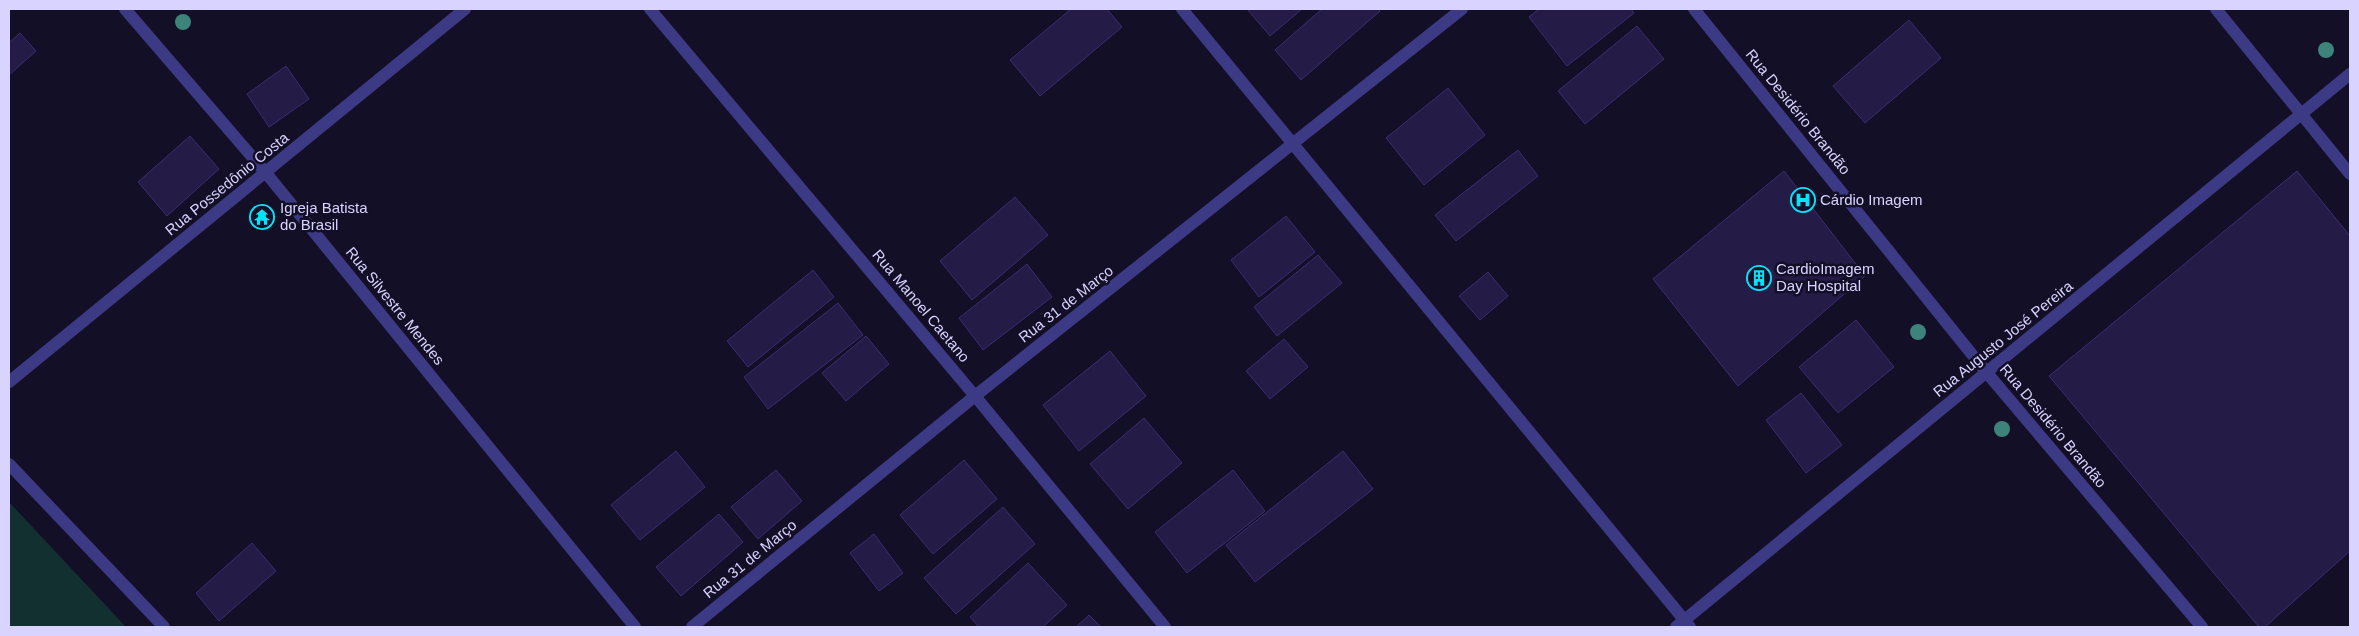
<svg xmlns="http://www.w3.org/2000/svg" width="2359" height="636" font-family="Helvetica,sans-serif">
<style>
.green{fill:#12302f}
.building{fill:#241b47;stroke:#3b2d73}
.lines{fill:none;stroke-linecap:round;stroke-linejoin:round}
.minor{stroke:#3d3a85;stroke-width:12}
.tree{fill:#3d827b}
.labels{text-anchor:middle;stroke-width:5;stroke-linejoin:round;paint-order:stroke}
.street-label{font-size:15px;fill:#d9d4ff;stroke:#130f26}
.poi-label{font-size:15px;fill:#d9d4ff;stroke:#130f26;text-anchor:start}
</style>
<rect width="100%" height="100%" fill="#130f26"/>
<path class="green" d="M9,502L126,627H9Z"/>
<path class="building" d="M1071,9H1107L1122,27L1040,96L1010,60Z
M1247,9H1302L1270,36Z
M1322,9H1378L1380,11L1301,80L1275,50Z
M1539,9H1631L1634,13L1567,66L1529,17Z
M1909,20L1941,58L1865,123L1833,86Z
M1637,26L1664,59L1585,124L1558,91Z
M20,33L36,51L9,75V43Z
M286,66L309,99L269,127L247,94Z
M1448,88L1485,135L1424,185L1386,138Z
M190,136L219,169L167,216L138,182Z
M1518,150L1538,176L1456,241L1435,215Z
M1784,171L1865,276L1738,386L1653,279Z
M2297,171L2350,236V551L2265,627H2259L2049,376Z
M1015,197L1048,235L972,300L940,261Z
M1286,216L1315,252L1259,297L1231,260Z
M1318,255L1342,283L1277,336L1254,307Z
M1027,264L1052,297L983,350L959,318Z
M813,270L834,297L748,367L727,341Z
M1488,272L1508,296L1480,320L1459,296Z
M838,303L863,335L768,409L744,377Z
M1856,320L1894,367L1838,413L1799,367Z
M866,336L889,364L846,401L822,373Z
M1284,339L1308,367L1270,399L1246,371Z
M1110,351L1146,396L1079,451L1043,405Z
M1801,393L1842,445L1806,473L1766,420Z
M1144,418L1182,463L1128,509L1090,464Z
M676,451L705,487L640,540L611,505Z
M1343,451L1373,489L1255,582L1226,545Z
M964,460L997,499L933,554L900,515Z
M776,470L802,501L758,539L731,507Z
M1233,470L1265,511L1187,573L1155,532Z
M1003,507L1035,544L956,614L924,578Z
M719,514L743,542L681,596L656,567Z
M874,534L903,573L879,591L850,553Z
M252,543L276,571L219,621L196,593Z
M1028,563L1067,605L1043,627H979L970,617Z
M1089,615L1101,627H1076Z"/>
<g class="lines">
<path class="minor" d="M125,9L266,173L635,627
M650,9L975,396L1165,627
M1182,9L1690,627
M1694,9L1987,373L2202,627
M2216,9L2350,174
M9,382L465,9
M9,464L164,627
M692,627L975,396L1462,9
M1676,627L2350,74"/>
</g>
<g class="tree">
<circle cx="183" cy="22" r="8"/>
<circle cx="2326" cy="50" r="8"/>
<circle cx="1918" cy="332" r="8"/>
<circle cx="2002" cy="429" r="8"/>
</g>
<defs>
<symbol id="hospital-ring" viewBox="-11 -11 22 22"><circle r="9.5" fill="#130f26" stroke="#00e5ff" stroke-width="1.5"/><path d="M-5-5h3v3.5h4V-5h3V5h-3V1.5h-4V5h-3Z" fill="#00e5ff"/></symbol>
<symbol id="temple-ring" viewBox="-11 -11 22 22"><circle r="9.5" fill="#130f26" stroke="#00e5ff" stroke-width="1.5"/><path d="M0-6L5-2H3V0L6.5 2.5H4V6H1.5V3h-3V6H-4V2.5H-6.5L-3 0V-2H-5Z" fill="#00e5ff"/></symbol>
<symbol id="building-ring" viewBox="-11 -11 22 22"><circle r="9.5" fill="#130f26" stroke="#00e5ff" stroke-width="1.5"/><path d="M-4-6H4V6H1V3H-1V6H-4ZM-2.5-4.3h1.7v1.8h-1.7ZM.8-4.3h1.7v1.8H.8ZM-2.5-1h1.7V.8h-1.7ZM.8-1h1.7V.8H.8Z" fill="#00e5ff"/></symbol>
</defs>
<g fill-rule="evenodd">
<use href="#hospital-ring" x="1789" y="186" width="28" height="28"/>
<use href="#temple-ring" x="248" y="203" width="28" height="28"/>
<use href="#building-ring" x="1745" y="264" width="28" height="28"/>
</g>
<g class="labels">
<g class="street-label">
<text transform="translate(1798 112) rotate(51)" y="5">Rua Desidério Brandão</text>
<text transform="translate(227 184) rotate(-39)" y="5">Rua Possedônio Costa</text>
<text transform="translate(1066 304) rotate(-38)" y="5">Rua 31 de Março</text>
<text transform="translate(395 306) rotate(51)" y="5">Rua Silvestre Mendes</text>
<text transform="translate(921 306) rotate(50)" y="5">Rua Manoel Caetano</text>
<text transform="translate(2003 339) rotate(-39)" y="5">Rua Augusto José Pereira</text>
<text transform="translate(2053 426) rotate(50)" y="5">Rua Desidério Brandão</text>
<text transform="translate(750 559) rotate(-39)" y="5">Rua 31 de Março</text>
</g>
<g class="poi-label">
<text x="1820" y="205">Cárdio Imagem</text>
<text x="280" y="213">Igreja Batista<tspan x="280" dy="17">do Brasil</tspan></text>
<text x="1776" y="274">CardioImagem<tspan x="1776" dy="17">Day Hospital</tspan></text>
</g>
</g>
<rect width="2359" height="636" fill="none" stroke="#d9d4ff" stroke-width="20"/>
</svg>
